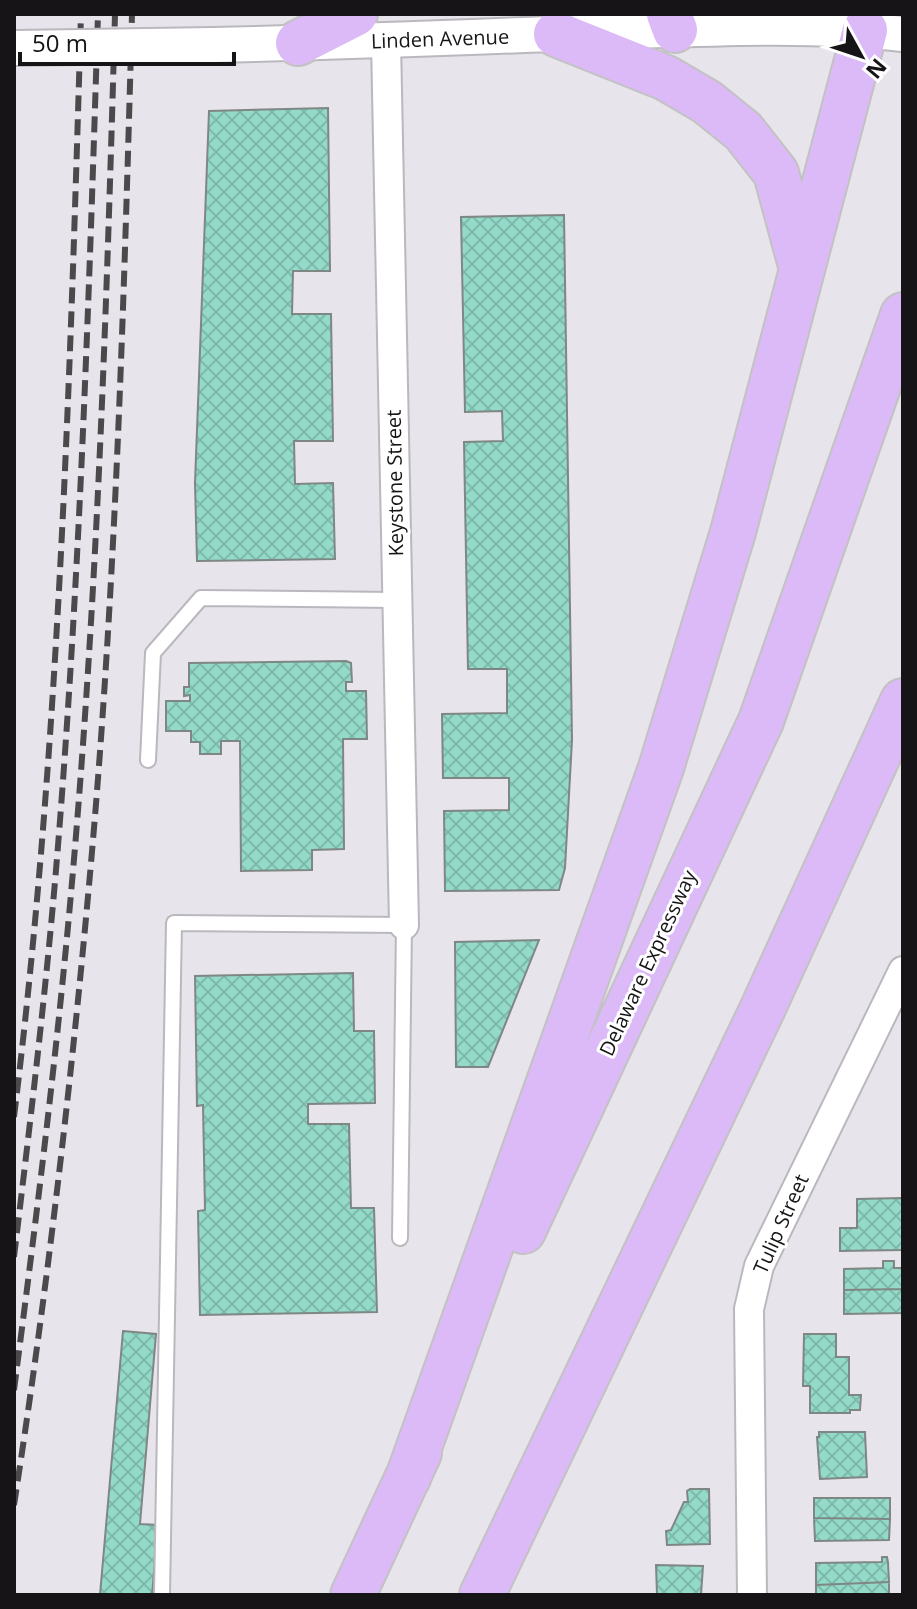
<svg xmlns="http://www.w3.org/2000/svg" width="917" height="1609" font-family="'Open Sans',sans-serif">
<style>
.building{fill:url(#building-cross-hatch);stroke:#7f8785;stroke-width:2}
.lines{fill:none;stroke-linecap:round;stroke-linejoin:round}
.service-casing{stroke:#bab7be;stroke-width:18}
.minor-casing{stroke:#bab7be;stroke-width:32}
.tertiary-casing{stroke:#bab7be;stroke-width:38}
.motorway-casing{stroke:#c2c2c3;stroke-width:48}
.service{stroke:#fff;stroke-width:14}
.minor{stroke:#fff;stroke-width:28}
.tertiary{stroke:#fff;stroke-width:34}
.motorway{stroke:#dcbaf7;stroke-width:44}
.rail{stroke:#4c494d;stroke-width:6;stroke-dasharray:16 8;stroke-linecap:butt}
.tertiary-bridge-casing{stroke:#bab7be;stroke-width:38;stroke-linecap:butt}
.tertiary-bridge{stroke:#fff;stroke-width:34}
.labels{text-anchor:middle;stroke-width:6;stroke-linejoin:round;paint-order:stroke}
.street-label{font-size:20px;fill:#161417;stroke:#fff}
</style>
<defs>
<pattern id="building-cross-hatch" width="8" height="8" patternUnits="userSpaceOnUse" patternTransform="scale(2)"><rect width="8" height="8" fill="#93dac9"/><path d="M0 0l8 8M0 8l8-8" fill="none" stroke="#7ebaac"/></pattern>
</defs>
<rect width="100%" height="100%" fill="#e8e4eb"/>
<path class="building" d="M328,108L330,271H293L292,314H331L333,441H294L295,484L333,483L335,559L197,561L195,483L209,111Z
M564,215L572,740L565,868L559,890L445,891L444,811L509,810V778H443L442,714L507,713V669H468L464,442L503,441L502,411L465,412L461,217Z
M346,661L351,663L352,682H346V691H366L367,739H343L344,849L312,850V870L241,871L240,741H221V754H200V742H191V731H166V701H190V695L184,696V687H189V663Z
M539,940L488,1067H456L455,942Z
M353,973L354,1031H374L375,1103L308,1104V1124H349L351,1208H374L377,1312L200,1315L198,1211L205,1210L203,1105L197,1106L195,976Z
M902,1198L903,1250L840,1251V1228H857V1199Z
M883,1261H894V1268H903V1289L844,1290V1269L883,1268Z
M903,1289V1313L844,1314V1290Z
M123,1331L156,1334L140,1524L158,1525L152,1595H100Z
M804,1334H836V1357H849V1395H861L860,1410H850V1413H810V1386H803Z
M819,1432H865L867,1477L820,1479L817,1437H819Z
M690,1489H709L710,1544L667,1545L666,1531L671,1530L684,1502H688L687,1491Z
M814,1498H890V1519L814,1518Z
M814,1518L890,1519L889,1540L815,1541Z
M882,1557H887L888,1562L889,1582L816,1585V1563L882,1562Z
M656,1565L703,1566L701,1595H647H657Z
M889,1582V1595H816V1585Z"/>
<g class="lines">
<defs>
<path id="service" d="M148,760L153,653L201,598L397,600
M162,1595L174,923L404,925L400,1238"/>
<path id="minor" d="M386,42L404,925
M752,1595L749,1309L759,1266L903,971"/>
<path id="tertiary" d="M214,45C344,42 474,37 604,32C701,29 807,23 903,34"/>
<path id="motorway" d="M669,14L675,30
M556,34L666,78L707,102L743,131L776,173L800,262
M298,43L355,14
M523,1231L761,721L903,315
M408,1478L661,768L733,532L865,30
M353,1595L419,1453
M482,1595L762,1010L903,701"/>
</defs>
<use href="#service" class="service-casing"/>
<use href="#minor" class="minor-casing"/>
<use href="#tertiary" class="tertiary-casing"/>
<use href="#motorway" class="motorway-casing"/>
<use href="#service" class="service"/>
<use href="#minor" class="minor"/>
<use href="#tertiary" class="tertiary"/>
<use href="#motorway" class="motorway"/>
<path class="rail" d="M14,1117C59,752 70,381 81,14
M14,1257C30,1124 46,991 57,858C80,577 89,296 98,14
M14,1390C37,1213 59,1037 74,859C98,578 107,296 115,14
M14,1505C47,1292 72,1077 91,863C116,581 124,297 132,14"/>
<defs>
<path id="tertiary-bridge" d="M14,48L214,45"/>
</defs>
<use href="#tertiary-bridge" class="tertiary-bridge-casing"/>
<use href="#tertiary-bridge" class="tertiary-bridge"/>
</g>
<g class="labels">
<g class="street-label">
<text transform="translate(440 39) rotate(-2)" y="7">Linden Avenue</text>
<text transform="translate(395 483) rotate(-91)" y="7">Keystone Street</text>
<text transform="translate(648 963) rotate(-65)" y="7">Delaware Expressway</text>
<text transform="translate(781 1224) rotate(-66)" y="7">Tulip Street</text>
</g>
</g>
<rect width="917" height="1609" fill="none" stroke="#161417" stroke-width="32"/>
<g transform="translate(861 56) rotate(130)" stroke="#ffffff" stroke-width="6" paint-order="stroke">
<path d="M0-6L14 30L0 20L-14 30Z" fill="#161417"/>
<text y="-12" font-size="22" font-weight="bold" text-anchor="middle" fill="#161417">N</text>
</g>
<path d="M20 52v12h214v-12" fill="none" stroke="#161417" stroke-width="4"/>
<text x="32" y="52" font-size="24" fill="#161417" stroke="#ffffff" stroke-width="6" paint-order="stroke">50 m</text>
</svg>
